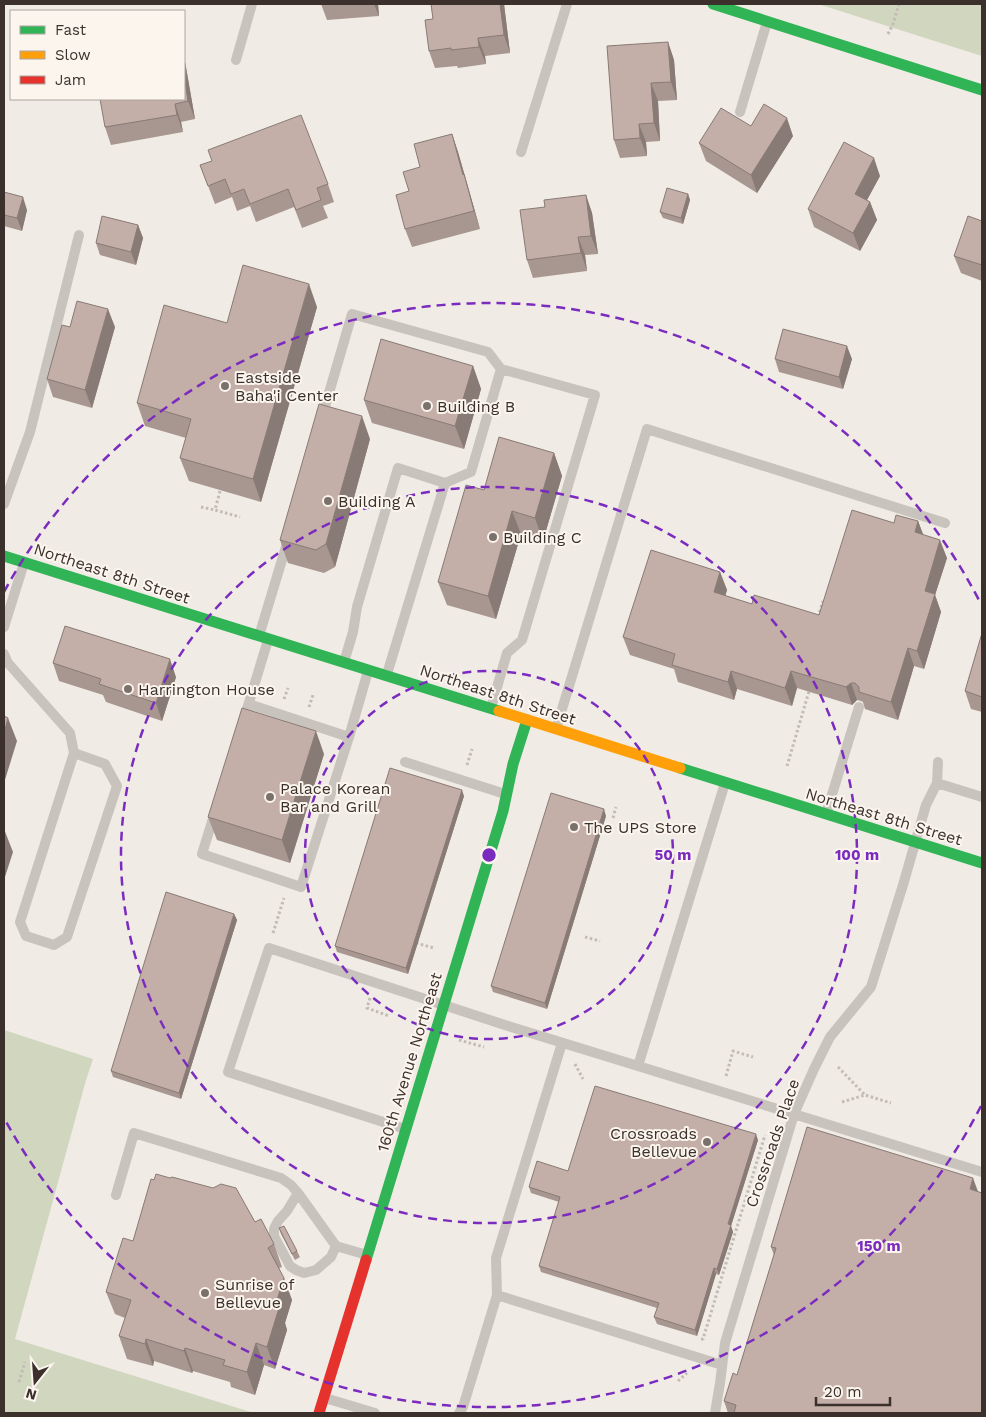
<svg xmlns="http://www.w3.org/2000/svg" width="986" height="1417" font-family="'Work Sans',sans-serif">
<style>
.green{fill:#d1d6bf}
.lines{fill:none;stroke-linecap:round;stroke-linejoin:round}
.path{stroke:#c2bbb6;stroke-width:3;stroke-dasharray:2.5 2.5;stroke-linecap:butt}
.lane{stroke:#c9c3be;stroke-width:10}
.fast{stroke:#30b455;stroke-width:11}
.slow{stroke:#ff9f0a;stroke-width:11}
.jam{stroke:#e5322d;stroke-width:11}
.wall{fill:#a89690}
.shaded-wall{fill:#887a75}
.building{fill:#c3afa7;stroke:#887a75}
.ring{fill:none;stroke:#7b2cbf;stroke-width:2.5;stroke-dasharray:9 6}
.poi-dot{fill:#7a716c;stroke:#fbf5ee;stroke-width:2}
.labels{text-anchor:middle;stroke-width:4;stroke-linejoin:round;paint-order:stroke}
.poi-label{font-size:16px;fill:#3b302b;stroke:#fbf5ee;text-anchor:start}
.street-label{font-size:16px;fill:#3b302b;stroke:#fbf5ee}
.centre{fill:#7b2cbf;stroke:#fbf5ee;stroke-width:2.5}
.ring-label{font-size:15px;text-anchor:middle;font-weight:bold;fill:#7b2cbf;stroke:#fbf5ee;stroke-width:4;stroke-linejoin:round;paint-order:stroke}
</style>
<rect width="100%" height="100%" fill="#f0ebe5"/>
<path class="green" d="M818,4H982V56Z
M4,1030L93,1059L86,1080L15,1339L254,1413H4Z"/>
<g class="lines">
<path class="path" d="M888,34L893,24L899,4
M220,491L215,510L240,517
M201,507L215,510
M818,617L823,601
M284,699L288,688
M309,707L313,695
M467,765L472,749
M787,766L810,688
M613,818L616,807
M273,933L284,898
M585,937L600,941
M416,943L434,948
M370,998L367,1008L389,1016
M459,1040L484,1047
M575,1064L583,1079
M838,1067L865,1095
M726,1076L733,1051L753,1057
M842,1102L865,1095L891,1103
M701,1339H703L765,1135
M678,1381L687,1373
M19,1382L25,1362"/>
<path class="lane" d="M236,60L252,4
M740,112L767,22
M521,152L567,4
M322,417L352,314L488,352L501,369L595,395L522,640L507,653L491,708
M445,483L471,472L501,369
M4,504L30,432L79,235
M4,627L24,563
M259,636L288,540
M4,654L8,663L70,733L74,753L20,922L26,936L54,945L67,937L117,786L105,764L74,753
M344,662L353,632L357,607L398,468L445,483L387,674
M249,704L349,737
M243,722L268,640
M556,729L647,429L945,523
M405,762L505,794
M937,783L982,797
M215,812L202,854L301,887L349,737L368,671
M826,814L859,707
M638,1066L725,783
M405,1129L228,1072L269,948L508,1026L982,1172
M298,1193L287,1211L278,1221L274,1229V1236L290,1266L296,1270L304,1273L316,1270L331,1257L336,1246
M116,1195L134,1133L281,1178L291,1185L298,1193L336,1246L367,1255
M497,1295L722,1365
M325,1398L375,1413
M459,1413L463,1407L497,1295L496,1258L562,1043
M715,1413L720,1383L725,1343L794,1114L814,1069L830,1037L871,987L903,885L926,805L937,783L938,762"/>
<path class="fast" d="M713,4L982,90
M4,556L499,711
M680,768L982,863
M366,1260L503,811L513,764L527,720"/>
<path class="slow" d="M499,711L680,768"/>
<path class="jam" d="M319,1413L366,1260"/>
</g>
<path class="wall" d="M321,4H378L379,16L327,20Z
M431,4H504L510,53L485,56L486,64L458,68L457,66L435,68L429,51L433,19Z
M668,42L674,60L677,100L658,101L660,141L646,142L647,156L620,158L614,140Z
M184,56L195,119L181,122L183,132L111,145L105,127Z
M751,126L793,136L757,193L706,161L699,143Z
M452,134L458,152L480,229L412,247L405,229L409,191L420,167Z
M200,165L328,184L334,202L323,206L328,218L302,228L294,207L256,222L250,206L237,211L232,197L215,204Z
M880,176L867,200L870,202L877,220L860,251L814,227L808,209Z
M4,192L27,210L22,231L4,226Z
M688,194L690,200L683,224L663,218L660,212Z
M586,195L592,213L598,254L585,255L587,271L533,278L527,260L545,207Z
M982,221V281L961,273L954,256Z
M138,225L143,238L136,265L100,255L96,243Z
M317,307L261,502L189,481L180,458L186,438L145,426L137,403L227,323Z
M70,327H115L92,408L53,397L47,379Z
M775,359H852L843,389L779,372Z
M473,366L481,389L464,449L372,423L364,400Z
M370,439L335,567L324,573L288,563L280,540Z
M554,453L562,476L543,541L521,534L496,619L447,605L438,582L484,490Z
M918,521L923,535L947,558L935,595L941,612L924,669L914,666L898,720L865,709L863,702L861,701L857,700L852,705L797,688L792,706L737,689L734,700L678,682L674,669L630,655L623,637L720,572L727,590L725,596L752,604L819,615L894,523Z
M982,633V712L971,709L965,691Z
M53,663L176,677L162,721L106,702L103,695L59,681Z
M324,754L290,863L217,840L208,817Z
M464,796L408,974L337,952L335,946Z
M606,816L547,1009L493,992L491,986Z
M234,914L237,920L181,1099L113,1077L111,1071Z
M807,1127L982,1413H728L724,1401L737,1375L774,1255L771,1247Z
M758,1140L731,1226L733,1232L719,1275L716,1274L697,1336L657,1324L654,1317L657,1308L541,1272L539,1266L559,1202L531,1193L529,1187L568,1171Z
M255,1222L274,1244L282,1267L279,1268L292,1300L285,1323L287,1330L275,1369L264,1365L255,1395L231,1387L230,1382L193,1371L192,1373L154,1361L153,1366L127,1359L119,1336L125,1318L115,1314L106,1292L133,1241Z
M279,1228L297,1251L300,1257L295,1260L281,1234Z"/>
<path class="shaded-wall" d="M374,4H378L379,16Z
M500,4H504L510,53L504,35Z
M478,38L485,56L486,64L479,47Z
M668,42L674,60L677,100L671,82Z
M184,56L195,119L188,101L184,75Z
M651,83L658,101L660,141L654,123Z
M175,104L181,122L183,132L177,115Z
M787,118L793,136L757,193L751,175Z
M639,124L646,142L647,156L640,138Z
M452,134L458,152L480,229L474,211L463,175Z
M874,158L880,176L861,211L855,194Z
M688,194L690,200L683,224L681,218Z
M586,195L592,213L598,254L591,236Z
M23,197L27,210L22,231L17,218Z
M870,202L877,220L860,251L853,233Z
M138,225L143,238L136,265L131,252Z
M578,237L585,255L587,271L581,253Z
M309,284L317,307L261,502L253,479Z
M108,309L115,327L92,408L85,390Z
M847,346L852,359L843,389L839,377Z
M473,366L481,389L464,449L455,426Z
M362,416L370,439L335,567L326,544Z
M554,453L562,476L543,541L535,518Z
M512,511L521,534L496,619L488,596Z
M918,521L925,539L915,532Z
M940,540L947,558L935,595L941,612L924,669L917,651L925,591Z
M720,572L727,590L721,610L714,592Z
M908,648L914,666L898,720L891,702Z
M170,659L176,677L162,721L156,703Z
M731,671L737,689L734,700L728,682Z
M791,671L797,688L792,706L785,688Z
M851,683L857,700L852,705L846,687Z
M8,718L17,741L4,783V733Z
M316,731L324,754L290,863L282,840Z
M462,790L464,796L408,974L406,968Z
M604,809L606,816L547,1009L545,1003Z
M4,829L13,852L4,880Z
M234,914L237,920L181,1099L179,1093Z
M756,1134L758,1140L731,1226L733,1232L719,1275L717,1269L728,1224Z
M973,1178L980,1197L970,1189Z
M714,1268L716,1274L697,1336L695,1330Z
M284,1278L292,1300L285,1323L287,1330L275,1369L267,1347L275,1306Z
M146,1339L154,1361L153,1366L145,1344Z
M256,1343L264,1365L255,1395L247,1372Z
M185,1348L193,1371L192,1373L184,1351Z"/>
<path class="building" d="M431,4H500L504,35L478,38L479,47L451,50V48L429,51L425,20L433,19Z
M668,42L671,82L651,83L654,123L639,124L640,138L614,140L607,46Z
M184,75L188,101L175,104L177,115L105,127L100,99H184Z
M764,104L787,118L751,175L699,143L721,108L751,126Z
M301,115L328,184L317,188L321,200L296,210L288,189L250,204L244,189L231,194L225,179L208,186L200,165L212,161L208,150Z
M452,134L463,175L464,174L474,211L405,229L396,195L409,191L403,172L420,167L414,144Z
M844,142L874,158L855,194L870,202L853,233L808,209Z
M667,188L688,194L681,218L660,212Z
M4,192L23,197L17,218L4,215Z
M586,195L591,236L578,237L581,253L527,260L520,210L545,207L544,200Z
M102,216L138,225L131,252L96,243Z
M968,216L982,221V265L954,256Z
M243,265L309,284L253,479L180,458L191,419L137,403L164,305L227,323Z
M77,301L108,309L85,390L47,379L62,325L70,327Z
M783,329L847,346L839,377L775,359Z
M381,339L473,366L455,426L364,400Z
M319,404L362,416L326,544L316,550L280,540Z
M499,437L554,453L535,518L512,511L488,596L438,582L466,485L484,490Z
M852,510L894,523L896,515L918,521L915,532L940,540L925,591L935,594L917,651L908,648L891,702L859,692V687L855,683H851L846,687L791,671L785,688L731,671L728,682L672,665L675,654L623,637L651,550L720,572L714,592L752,604L754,595L819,615Z
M65,626L170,659L156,703L99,684L101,679L53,663Z
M982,633V697L965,691Z
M242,708L316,731L282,840L208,817Z
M4,716L8,718L4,733Z
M390,768L462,790L406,968L335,946Z
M551,793L604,809L545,1003L491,986Z
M166,892L234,914L179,1093L111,1071Z
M595,1086L756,1134L728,1224L731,1225L717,1269L714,1268L695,1330L654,1317L659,1303L539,1266L560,1197L529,1187L537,1161L568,1171Z
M807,1127L973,1178L970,1189L982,1193V1413H734L736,1405L724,1401L733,1373L737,1375L776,1248L771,1247Z
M156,1174L170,1178L172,1177L213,1188L221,1184L236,1188L255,1222L261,1219L274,1244L268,1248L284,1278L275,1306L279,1308L267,1347L256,1343L247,1372L223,1365L225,1360L185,1348L184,1351L146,1339L145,1344L119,1336L131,1300L106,1292L123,1238L133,1241L151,1179L154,1180Z
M284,1226L297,1251L292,1254L279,1228Z"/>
<g class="ring">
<circle cx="489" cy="855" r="184"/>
<circle cx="489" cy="855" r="368"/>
<path d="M981 1106A552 552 0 0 1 4 1118M4 592A552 552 0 0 1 981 604"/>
</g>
<g class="poi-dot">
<circle cx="225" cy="386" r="5"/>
<circle cx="427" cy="406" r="5"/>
<circle cx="328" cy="501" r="5"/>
<circle cx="493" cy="537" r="5"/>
<circle cx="128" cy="689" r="5"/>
<circle cx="270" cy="797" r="5"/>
<circle cx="574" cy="827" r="5"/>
<circle cx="707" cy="1142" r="5"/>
<circle cx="205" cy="1293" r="5"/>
</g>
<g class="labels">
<g class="poi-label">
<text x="235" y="383">Eastside<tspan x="235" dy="18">Baha'i Center</tspan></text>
<text x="437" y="412">Building B</text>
<text x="338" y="507">Building A</text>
<text x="503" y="543">Building C</text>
<text x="138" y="695">Harrington House</text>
<text x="280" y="794">Palace Korean<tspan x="280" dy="18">Bar and Grill</tspan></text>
<text x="584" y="833">The UPS Store</text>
<text x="697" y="1139" text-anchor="end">Crossroads<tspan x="697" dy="18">Bellevue</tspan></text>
<text x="215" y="1290">Sunrise of<tspan x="215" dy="18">Bellevue</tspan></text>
</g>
<g class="street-label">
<text transform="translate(112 573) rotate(18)" y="6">Northeast 8th Street</text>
<text transform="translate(498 694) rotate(18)" y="6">Northeast 8th Street</text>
<text transform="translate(884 816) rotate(17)" y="6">Northeast 8th Street</text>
<text transform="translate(409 1062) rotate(-73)" y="6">160th Avenue Northeast</text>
<text transform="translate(772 1143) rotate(-71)" y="6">Crossroads Place</text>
</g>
</g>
<circle cx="489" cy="855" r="8" class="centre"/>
<g class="ring-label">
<text x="673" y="860">50 m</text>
<text x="857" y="860">100 m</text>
<text x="879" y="1251">150 m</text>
</g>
<rect width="986" height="1417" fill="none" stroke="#3b302b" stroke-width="10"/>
<rect x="10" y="10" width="175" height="90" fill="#fbf5ee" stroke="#aea6a0"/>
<rect x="20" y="26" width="25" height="8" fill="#30b455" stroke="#aea6a0"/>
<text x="55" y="35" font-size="15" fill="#3b302b">Fast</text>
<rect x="20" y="51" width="25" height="8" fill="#ff9f0a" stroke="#aea6a0"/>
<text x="55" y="60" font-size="15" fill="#3b302b">Slow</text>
<rect x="20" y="76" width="25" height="8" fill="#e5322d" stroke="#aea6a0"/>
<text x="55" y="85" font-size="15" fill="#3b302b">Jam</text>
<g transform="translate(35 1382) rotate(197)" stroke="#fbf5ee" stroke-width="4" paint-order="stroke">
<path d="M0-4L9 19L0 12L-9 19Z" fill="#3b302b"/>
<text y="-8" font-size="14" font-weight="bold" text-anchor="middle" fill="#3b302b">N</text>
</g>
<path d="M816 1397v8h74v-8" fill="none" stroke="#3b302b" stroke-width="2.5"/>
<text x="824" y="1397" font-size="15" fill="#3b302b" stroke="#fbf5ee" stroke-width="4" paint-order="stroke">20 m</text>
</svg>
